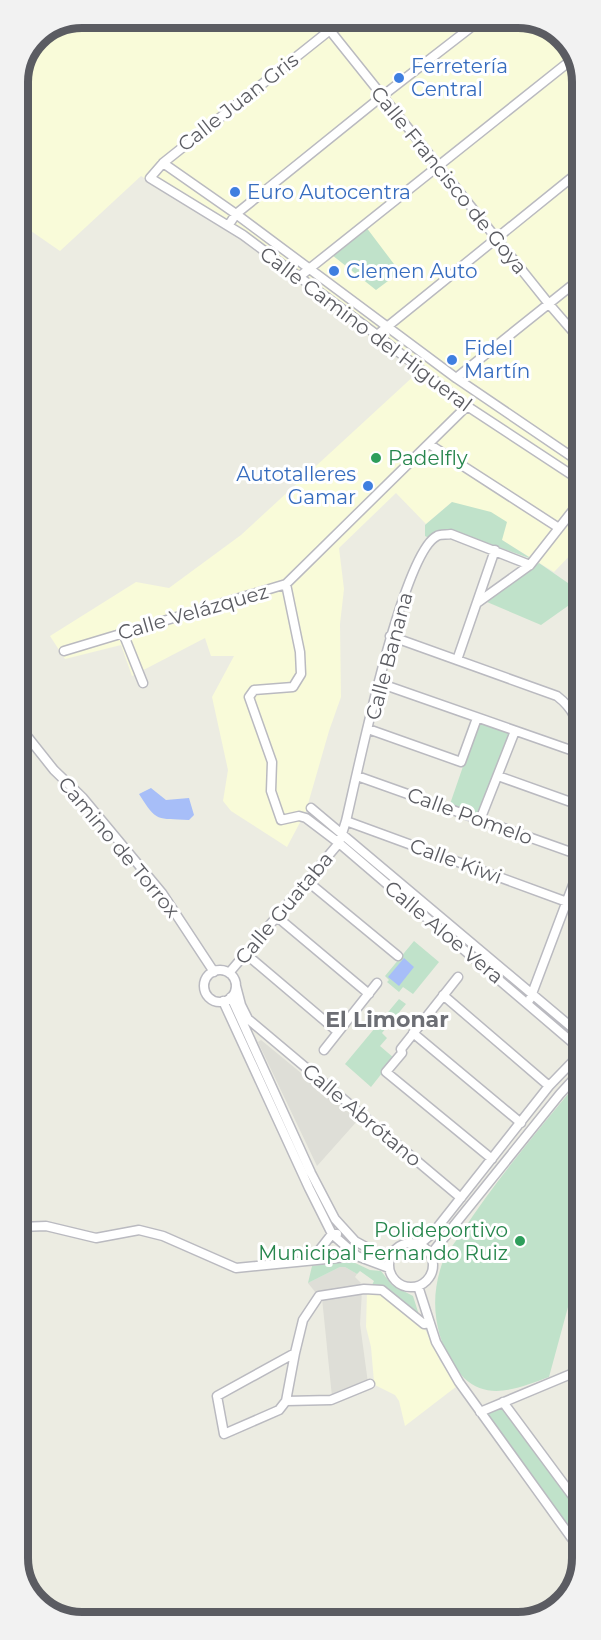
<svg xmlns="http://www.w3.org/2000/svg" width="601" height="1640" font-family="Montserrat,sans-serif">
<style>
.commercial{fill:#f9fbd9}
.industrial{fill:#deded7}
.green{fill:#c0e2ca}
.water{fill:#a7bef8}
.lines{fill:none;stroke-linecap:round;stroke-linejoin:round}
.minor-casing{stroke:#babac0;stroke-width:11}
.minor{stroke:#fff;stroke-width:8}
.shop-dot{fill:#3f7fe0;stroke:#fff;stroke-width:2}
.leisure-dot{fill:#2e9e5b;stroke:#fff;stroke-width:2}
.labels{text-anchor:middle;stroke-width:6;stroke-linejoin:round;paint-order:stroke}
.shop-label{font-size:20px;fill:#366cbe;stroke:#fff;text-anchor:start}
.street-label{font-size:20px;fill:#5b5c62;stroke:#fff}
.leisure-label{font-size:20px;fill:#27864d;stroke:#fff;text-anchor:start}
.quarter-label{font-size:22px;font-weight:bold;fill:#6c6e74;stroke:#fff}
.rim{fill:none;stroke:#5b5c62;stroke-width:8}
</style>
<rect width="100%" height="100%" fill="#ecece2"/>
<path class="commercial" d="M83,18H523L561,34L581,66V544L554,572L502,540L452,502L426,524L396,493L339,548L344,589L340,624L341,697L329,731L306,811L287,847L231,811L223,801L228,770L212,697L234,656H211L205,638L132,676L121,645L65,659L50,636L136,582L169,588L241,535L417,373L227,229L141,176L60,251L18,222V79L37,37Z
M367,1291L380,1292L426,1331L440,1361L457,1386L405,1426L399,1401L395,1395L375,1385L374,1382L371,1347L366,1327Z"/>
<path class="industrial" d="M261,1040L358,1120L317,1166L258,1042Z
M340,1267H345L357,1274L355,1277L361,1283L357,1286L316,1293L308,1283Z
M362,1291L360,1324L368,1383L332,1397L322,1298Z"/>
<path class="green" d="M366,227L400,272L376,290L332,255Z
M452,502L491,512L507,522L502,540L532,559L448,529L435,532L429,538L425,536V525Z
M539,563L581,592L582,596L541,625L487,602Z
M479,720L512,732L480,817L449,807Z
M414,941L439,962L413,994L403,987L399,992L387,982L389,980L385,976Z
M399,999L406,1004L382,1033L387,1038L380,1046L394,1058L371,1087L345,1064Z
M582,1077L583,1299L571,1296L549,1377C521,1387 489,1402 464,1378C460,1373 455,1369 452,1364C435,1333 430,1301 441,1267C444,1255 455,1243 462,1232C498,1177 541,1127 582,1077Z
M351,1261L370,1270L381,1271L392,1285L413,1296L419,1315L381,1285H372L374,1281L360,1271L357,1274L345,1267H340L308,1283L312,1266Z
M502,1403L583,1513V1549L482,1413Z"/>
<path class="water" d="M151,788L166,800L189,798L194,815L189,820C157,818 157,823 139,794Z
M404,958L414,967L399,986L388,977Z"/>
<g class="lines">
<defs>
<path id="minor" d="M320,18L549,304L581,341
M330,30L163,163L150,178L243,235L377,335L467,406L581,481
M163,163L236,214L456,378L581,463
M228,226L236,214L381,97L483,18
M299,277L575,57
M377,335L581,170
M456,378L581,278
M429,444L559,528
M286,584L300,652L301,674L293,687L254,690L249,697L272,762L271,791L281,820L299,816L306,818L339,843L580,1049
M477,603L530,565L581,500
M123,633L143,683
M390,636L557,696C575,710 577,721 582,743
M64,651L286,584L467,406
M457,660L495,550
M379,683L582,754
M19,726L54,770L83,798L162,893L214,972
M368,729L461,762L477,718
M357,776L582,856
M498,776L582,806
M311,808L582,1036
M480,820L515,731
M346,821L567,902
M307,881L398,956
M276,916L369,994
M253,960L338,1032
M204 986a16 16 0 1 1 32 0a16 16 0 1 1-32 0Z
M229,973L339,843L346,821C357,775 402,553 437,536C440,534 447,535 451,534L530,565
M458,977L401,1049L402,1053L386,1072L492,1159
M236,986L241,1005L248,1019L461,1198
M443,995L549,1086
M231,997L311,1173L335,1219L355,1241L377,1253L392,1254
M530,999L582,861
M223,1001L309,1188L332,1234L357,1256L389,1268
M413,1033L521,1123
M324,1050L377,983
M20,1227L46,1226L96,1238L139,1230L163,1236L236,1268L357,1256
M389 1265a22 22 0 1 1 44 0a22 22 0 1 1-44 0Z
M420,1244L433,1233L549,1086L579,1055
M431,1254L560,1094L582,1070
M308,1259L314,1257L332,1234H337
M418,1286L436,1342L459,1382L583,1554
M295,1353L286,1401L279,1410L224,1434L217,1396Z
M295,1353L303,1320L319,1296L364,1289L382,1290L424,1324L430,1323
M286,1401L331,1400L370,1384
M503,1402L583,1510
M480,1412L583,1369"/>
</defs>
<use href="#minor" class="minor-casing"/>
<use href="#minor" class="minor"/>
</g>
<g class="shop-dot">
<circle cx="399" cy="78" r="6"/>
<circle cx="235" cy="192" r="6"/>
<circle cx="334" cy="271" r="6"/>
<circle cx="452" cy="360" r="6"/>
<circle cx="368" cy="486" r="6"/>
</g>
<g class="leisure-dot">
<circle cx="376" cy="458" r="6"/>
<circle cx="520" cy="1241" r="6"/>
</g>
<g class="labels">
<g class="shop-label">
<text x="411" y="73">Ferretería<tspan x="411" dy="23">Central</tspan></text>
<text x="247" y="199">Euro Autocentra</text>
<text x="346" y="278">Clemen Auto</text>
<text x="464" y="355">Fidel<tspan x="464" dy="23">Martín</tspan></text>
<text x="356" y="481" text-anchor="end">Autotalleres<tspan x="356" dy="23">Gamar</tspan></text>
</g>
<g class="street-label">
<text transform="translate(238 102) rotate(-38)" y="7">Calle Juan Gris</text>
<text transform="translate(449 180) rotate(51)" y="7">Calle Francisco de Goya</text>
<text transform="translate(366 329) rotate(37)" y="7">Calle Camino del Higueral</text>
<text transform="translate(193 612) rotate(-16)" y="7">Calle Velázquez</text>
<text transform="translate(389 656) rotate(-75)" y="7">Calle Banana</text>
<text transform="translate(470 816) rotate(20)" y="7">Calle Pomelo</text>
<text transform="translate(119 847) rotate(50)" y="7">Camino de Torrox</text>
<text transform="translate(456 861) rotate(20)" y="7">Calle Kiwi</text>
<text transform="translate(284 908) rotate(-50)" y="7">Calle Guataba</text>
<text transform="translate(444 932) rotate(40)" y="7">Calle Aloe Vera</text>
<text transform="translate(362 1115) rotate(40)" y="7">Calle Abrótano</text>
</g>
<g class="leisure-label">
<text x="388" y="465">Padelfly</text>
<text x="508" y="1237" text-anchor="end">Polideportivo<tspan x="508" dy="23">Municipal Fernando Ruiz</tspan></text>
</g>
<g class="quarter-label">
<text x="387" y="1027">El Limonar</text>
</g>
</g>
<path d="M0 0H601V1640H0ZM82 28H518A54 54 0 0 1 572 82V1558A54 54 0 0 1 518 1612H82A54 54 0 0 1 28 1558V82A54 54 0 0 1 82 28Z" fill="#f2f2f2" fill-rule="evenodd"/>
<path class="rim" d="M82 28H518A54 54 0 0 1 572 82V1558A54 54 0 0 1 518 1612H82A54 54 0 0 1 28 1558V82A54 54 0 0 1 82 28Z"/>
</svg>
